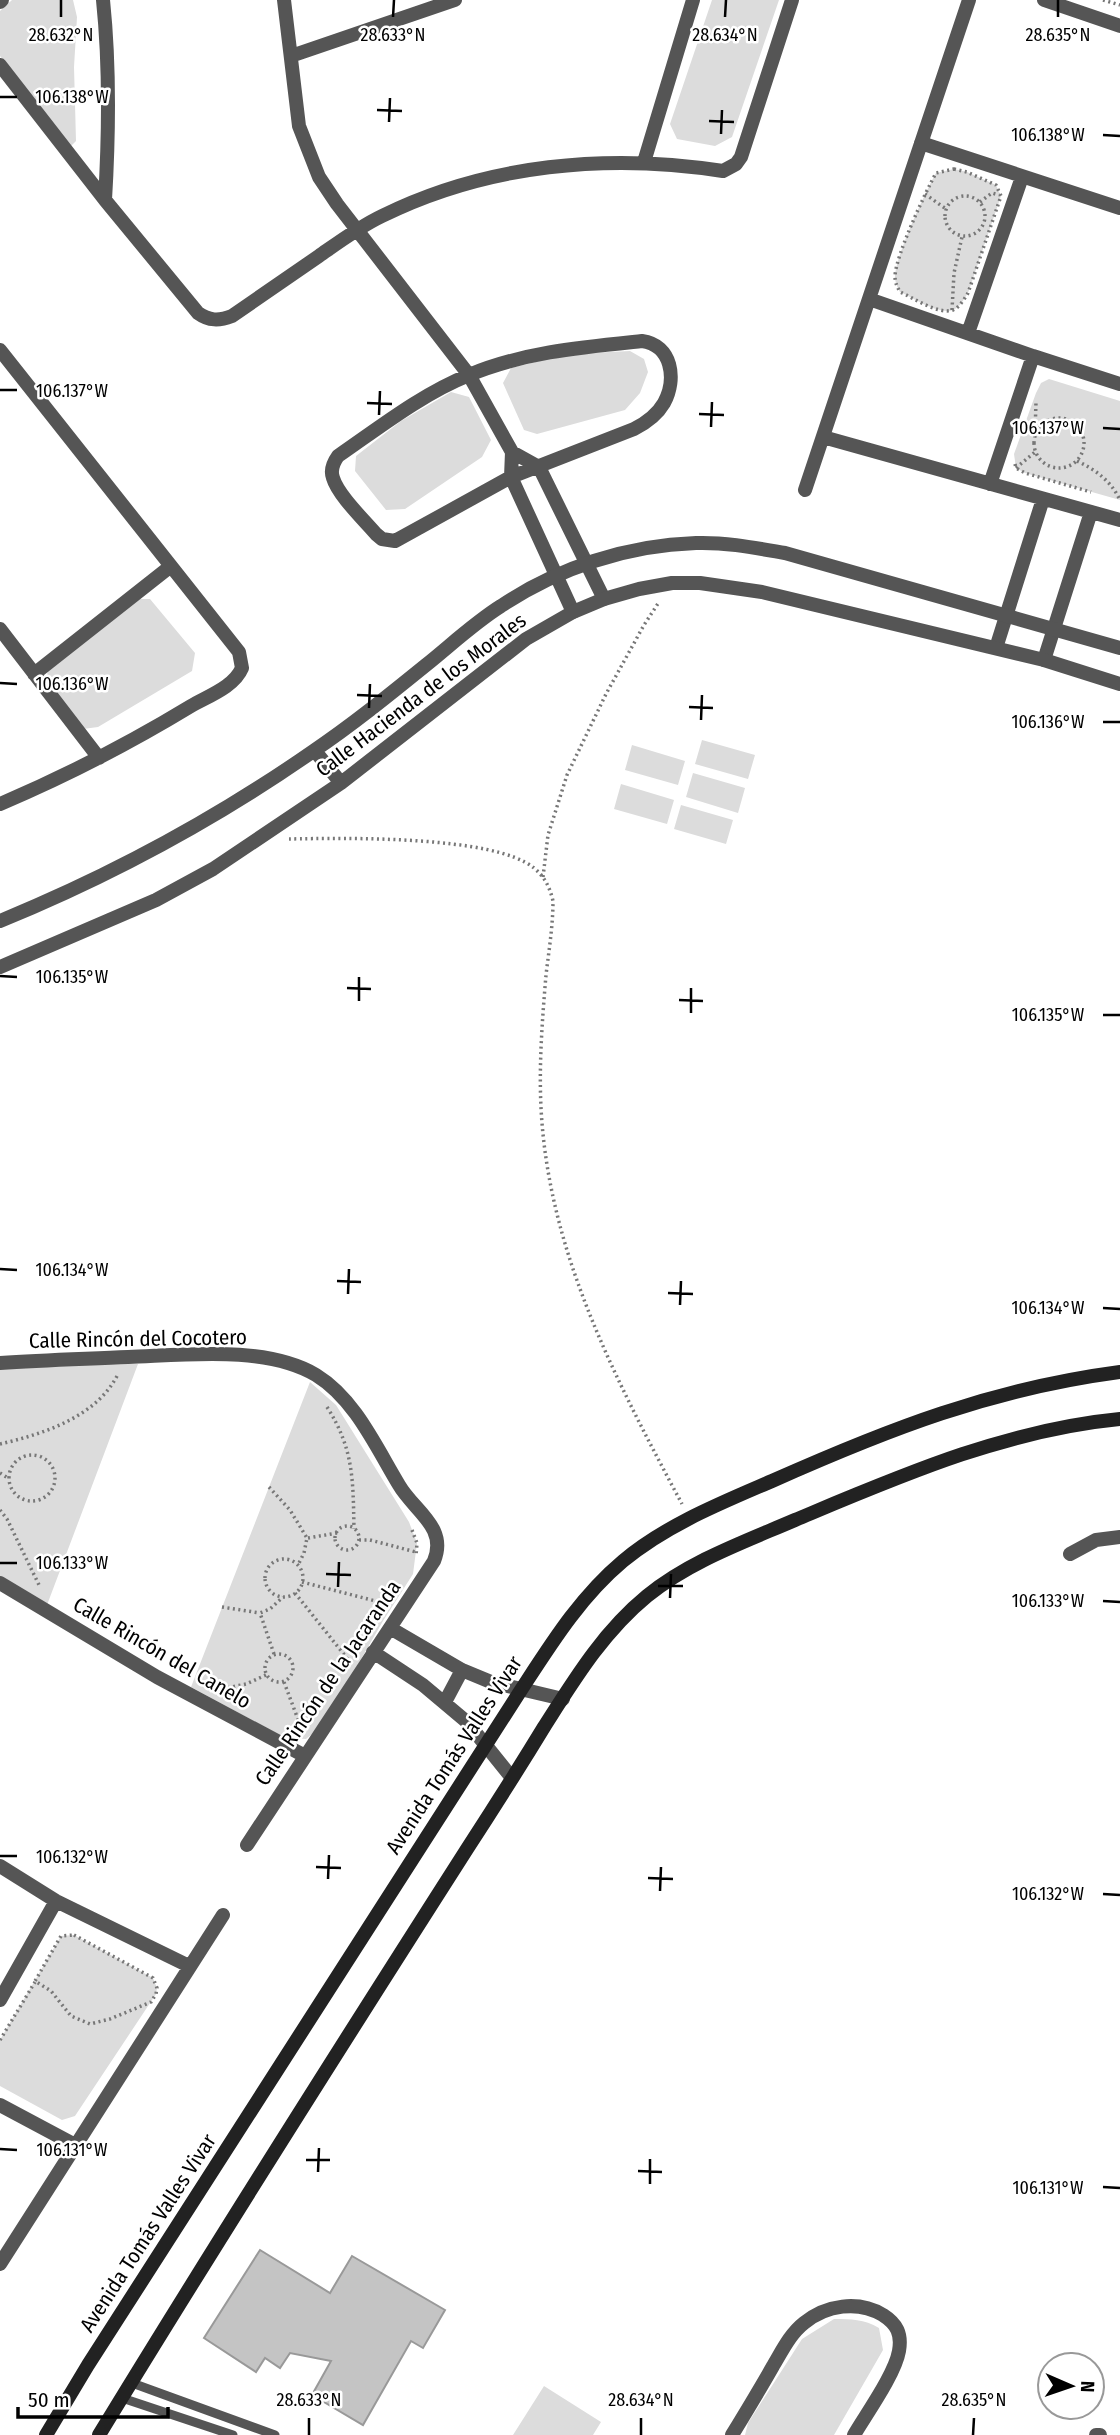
<svg xmlns="http://www.w3.org/2000/svg" width="1120" height="2435" font-family="'Fira Sans Condensed',sans-serif">
<style>
.green{fill:#dcdcdc}
.building{fill:#c4c4c4;stroke:#999;stroke-width:2}
.lines{fill:none;stroke-linecap:round;stroke-linejoin:round}
.path{stroke:#777;stroke-width:3.5;stroke-dasharray:2 3.5;stroke-linecap:butt}
.service{stroke:#555;stroke-width:9}
.minor{stroke:#555;stroke-width:14}
.tertiary{stroke:#555;stroke-width:14}
.secondary{stroke:#222;stroke-width:14}
.ticks{fill:none;stroke:#000;stroke-width:2.5}
.labels{text-anchor:middle;stroke-width:5;stroke-linejoin:round;paint-order:stroke}
.street-label{font-size:21px;fill:#000;stroke:#fff}
.ticks-label{font-size:18px;text-anchor:middle;fill:#000;stroke:#fff;stroke-width:5;stroke-linejoin:round;paint-order:stroke}
</style>
<rect width="100%" height="100%" fill="#fff"/>
<path class="green" d="M12,0H73L77,17L74,67L76,141L70,147L0,56V11Z
M712,0H779L732,137L715,146L677,139L670,124Z
M954,169L967,172L996,185L1001,196L968,293C964,299 960,307 953,310C938,315 914,298 900,292C897,286 895,283 895,276C896,255 925,193 936,173Z
M630,351L644,359L648,372L640,393L625,410L537,434L524,430L503,383L511,368L569,354Z
M1049,379L1120,401V500L1025,473L1016,468L1014,454L1036,393L1041,383Z
M451,392L469,397L491,440L482,457L405,509L386,510L355,471L356,456L401,421Z
M134,599H150L195,653L192,671L98,727L83,729L46,684L48,668Z
M702,740L755,755L748,779L695,764Z
M632,745L685,761L678,785L625,770Z
M693,773L745,788L738,813L686,797Z
M621,784L674,800L667,824L614,809Z
M681,805L733,820L726,844L674,829Z
M99,1360L138,1364L47,1605L0,1582V1366Z
M310,1382L336,1405L409,1522L417,1543L413,1574L383,1621L323,1725L306,1739L285,1738L191,1687Z
M74,1935L153,1978L157,1988L156,1994L75,2116L62,2120L0,2086V2040L61,1936Z
M834,2319C851,2319 864,2319 879,2328L883,2350L834,2435H745L748,2423L802,2339Z
M544,2386L601,2422L593,2435H513Z"/>
<path class="building" d="M260,2250L330,2293L352,2256L445,2310L423,2348L411,2341L363,2425L312,2395L331,2361L290,2353L280,2368L265,2358L256,2372L204,2338Z"/>
<g class="lines">
<path class="path" d="M1103,0L1120,5
M954,169L967,172L996,185L1001,196L968,293C964,299 960,307 953,310C938,315 914,298 900,292C897,286 895,283 895,276C896,255 925,193 936,173Z
M925,194L946,209
M945 216a20 20 0 1 1 40 0a20 20 0 1 1-40 0Z
M980,202L992,193L999,195
M952,310L954,273L962,237
M1034 443a25 25 0 1 1 50 0a25 25 0 1 1-50 0Z
M1035,433L1036,402
M1077,461C1096,470 1111,481 1120,500
M1015,464L1016,468L1025,473L1091,492
M1016,468L1035,452
M289,839C343,838 494,835 534,868C545,877 550,888 553,901C553,925 549,950 546,975C542,1023 538,1074 542,1123C553,1261 618,1384 682,1504
M543,877L548,835L567,775L606,694L644,625L659,602
M327,1407C354,1449 353,1481 354,1529
M0,1444C43,1434 97,1417 118,1374
M9 1478a23 23 0 1 1 46 0a23 23 0 1 1-46 0Z
M0,1473L8,1478
M269,1487L290,1510L307,1538L304,1553L298,1565
M0,1510L7,1519L40,1587
M335 1538a12 12 0 1 1 24 0a12 12 0 1 1-24 0Z
M412,1530L417,1543L416,1556
M308,1538L337,1533
M359,1540H370L416,1552
M265 1578a19 19 0 1 1 38 0a19 19 0 1 1-38 0Z
M302,1582L387,1604
M295,1593L350,1662
M222,1607L260,1613
M265 1668a14 14 0 1 1 28 0a14 14 0 1 1-28 0Z
M274,1654L260,1613L270,1609L283,1597
M284,1682L302,1730
M217,1690L246,1684L266,1675
M74,1935L153,1978L157,1988L156,1994L151,2002L110,2019L90,2024L71,2016L51,1991L35,1981L61,1936Z
M0,2040L35,1982"/>
<path class="service" d="M132,2383L275,2435
M122,2398L233,2435"/>
<path class="minor" d="M103,0C110,67 109,133 105,200
M284,0L299,126L319,177L337,204L469,375L512,452L511,477L573,612
M1044,0L1120,26
M0,2L2,0
M291,56L455,0
M0,65L105,200L198,313C209,321 219,321 232,316C261,296 290,276 319,256C339,242 359,227 382,216C487,164 608,153 723,171L736,164L741,157L792,0
M921,143L1120,208
M644,162L693,0
M869,299L1033,356L1120,384
M968,333L1022,177
M642,341C672,345 677,379 664,403C657,415 646,423 634,429L511,477L395,541L382,539L376,534C364,520 338,495 333,478C330,470 333,463 338,456C380,427 422,394 469,375C524,352 583,347 642,341Z
M0,350L239,652L242,668C234,687 208,696 191,706C130,743 66,776 0,804
M823,437L1120,520
M512,452L539,467L604,599
M990,484L1033,356
M805,490L969,0
M0,629L99,758
M996,648L1043,499
M1044,660L1091,512
M34,674L171,566
M0,1363C43,1360 85,1359 128,1357C184,1355 266,1345 316,1375C355,1399 376,1447 399,1485C414,1511 448,1527 434,1561L247,1845
M1070,1554L1096,1540L1120,1537
M0,1583L157,1677L305,1756
M390,1628L462,1670L491,1682L563,1699
M373,1652L423,1685L467,1722L512,1778
M445,1702L462,1670
M0,1866L56,1901L189,1966
M0,2000L56,1901
M0,2105L75,2145
M0,2264L223,1915
M732,2435C746,2412 760,2389 773,2366C782,2351 790,2334 804,2323C826,2305 858,2300 883,2315C897,2324 902,2334 899,2351C895,2374 867,2413 854,2435
M1096,2435H1100"/>
<path class="tertiary" d="M315,751L341,783
M0,921C110,876 214,820 312,752C352,725 389,695 426,665C451,645 474,623 501,606C558,568 627,545 696,543C726,542 756,548 785,553L1120,648
M0,967L156,900L213,869L341,783L526,639L573,612L604,599L639,589L672,583H700L762,592L1044,660L1120,684"/>
<path class="secondary" d="M46,2435L88,2365L521,1690C551,1644 580,1597 623,1561C666,1525 721,1503 772,1481C889,1429 991,1389 1120,1372
M99,2435C219,2238 343,2043 467,1849C493,1809 519,1768 544,1727C574,1680 603,1632 647,1596C690,1561 744,1542 795,1520C900,1476 1005,1430 1120,1419"/>
</g>
<path class="ticks" d="M61,17V0M393,17L394,0M725,17L726,0M1058,17V0M0,97H17M377,110L402,111M709,121L734,122M389,122L390,98M721,134L722,110M1103,135L1120,136M0,390H17M367,403L392,404M699,414L724,415M379,415L380,391M711,427L712,402M1103,428L1120,429M0,683L17,684M357,695L382,696M689,707L713,708M369,708L370,684M701,720L702,695M1103,722H1120M0,976L17,977M347,988L371,989M679,1000L703,1001M359,1001V977M691,1013V988M1103,1015H1120M0,1269L17,1270M337,1281L361,1282M668,1293L693,1294M348,1294L349,1269M680,1305L681,1281M1103,1308L1120,1309M0,1563H17M326,1574L351,1575M658,1586H683M338,1587L339,1562M670,1598L671,1574M1103,1601L1120,1602M0,1856H17M316,1867L341,1868M648,1878L673,1879M328,1879L329,1855M660,1891L661,1867M1103,1894L1120,1895M0,2149L17,2150M306,2160H330M638,2171L662,2172M318,2172L319,2148M650,2184V2159M1103,2187L1120,2188M309,2435V2418M641,2435V2418M973,2435L974,2418"/>
<g class="labels">
<g class="street-label">
<text transform="translate(421 695) rotate(-37)" y="7">Calle Hacienda de los Morales</text>
<text transform="translate(138 1339) rotate(-1)" y="7">Calle Rincón del Cocotero</text>
<text transform="translate(162 1653) rotate(30)" y="7">Calle Rincón del Canelo</text>
<text transform="translate(328 1683) rotate(-56)" y="7">Calle Rincón de la Jacaranda</text>
<text transform="translate(454 1755) rotate(-57)" y="7">Avenida Tomás Valles Vivar</text>
<text transform="translate(148 2233) rotate(-57)" y="7">Avenida Tomás Valles Vivar</text>
</g>
</g>
<g class="ticks-label">
<text x="61" y="41">28.632°N</text>
<text x="393" y="41">28.633°N</text>
<text x="725" y="41">28.634°N</text>
<text x="1058" y="41">28.635°N</text>
<text x="72" y="103">106.138°W</text>
<text x="1048" y="141">106.138°W</text>
<text x="72" y="397">106.137°W</text>
<text x="1048" y="434">106.137°W</text>
<text x="72" y="690">106.136°W</text>
<text x="1048" y="728">106.136°W</text>
<text x="72" y="983">106.135°W</text>
<text x="1048" y="1021">106.135°W</text>
<text x="72" y="1276">106.134°W</text>
<text x="1048" y="1314">106.134°W</text>
<text x="72" y="1569">106.133°W</text>
<text x="1048" y="1607">106.133°W</text>
<text x="72" y="1863">106.132°W</text>
<text x="1048" y="1900">106.132°W</text>
<text x="72" y="2156">106.131°W</text>
<text x="1048" y="2194">106.131°W</text>
<text x="309" y="2406">28.633°N</text>
<text x="641" y="2406">28.634°N</text>
<text x="974" y="2406">28.635°N</text>
</g>
<g transform="translate(1071 2386) rotate(92)"><circle r="33" fill="#ffffff" stroke="#999999" stroke-width="2"/>
<path d="M0-5L12 26L0 18L-12 26Z" fill="#000000"/>
<text y="-10" font-size="19" font-weight="bold" text-anchor="middle" fill="#000000">N</text>
</g>
<path d="M18 2407v10h150v-10" fill="none" stroke="#000000" stroke-width="3.5"/>
<text x="28" y="2407" font-size="21" fill="#000000" stroke="#ffffff" stroke-width="5" paint-order="stroke">50 m</text>
</svg>
